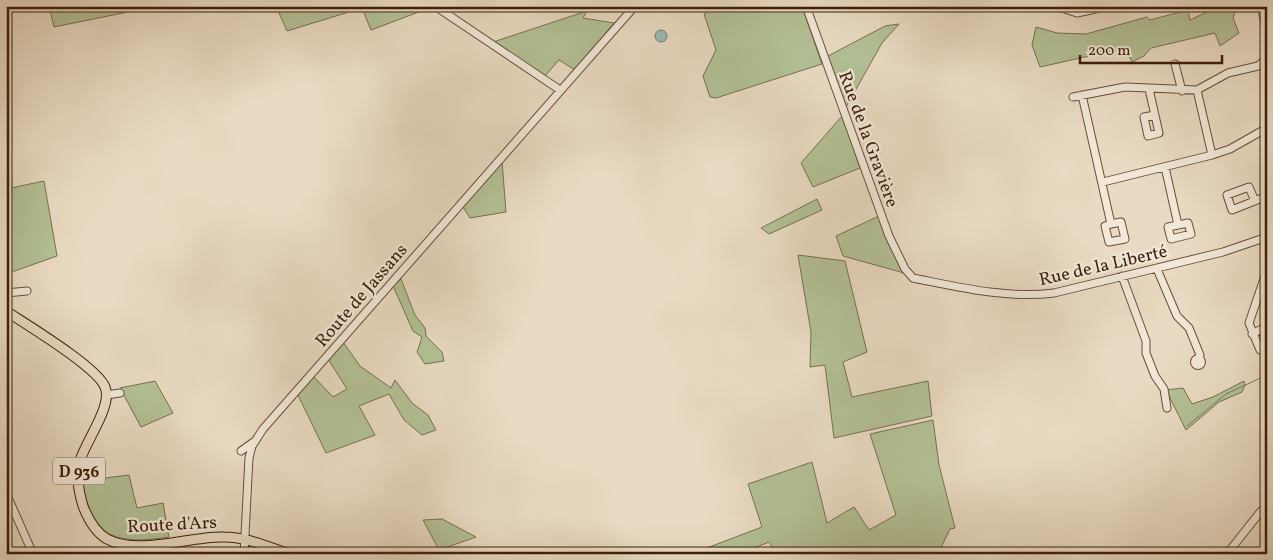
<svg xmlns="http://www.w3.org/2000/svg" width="1273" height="560" font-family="Vollkorn,serif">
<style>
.green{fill:#b3c196;stroke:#787050}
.water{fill:#98bab8;stroke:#747c72}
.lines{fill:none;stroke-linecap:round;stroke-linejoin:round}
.stream{stroke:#747c72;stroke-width:1}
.minor-casing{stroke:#684e38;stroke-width:9}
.major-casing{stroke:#3d1f09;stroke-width:11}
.minor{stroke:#f1e8d8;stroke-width:7}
.major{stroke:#e9dbc3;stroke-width:9}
.labels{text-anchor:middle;stroke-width:4.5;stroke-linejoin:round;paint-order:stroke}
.shield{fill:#f1e8d8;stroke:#735b47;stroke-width:1}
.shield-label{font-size:16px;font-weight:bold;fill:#3d1f09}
.street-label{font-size:18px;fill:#3d1f09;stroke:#f1e8d8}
</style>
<rect width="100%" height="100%" fill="#e9dbc3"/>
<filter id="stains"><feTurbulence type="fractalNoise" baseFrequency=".004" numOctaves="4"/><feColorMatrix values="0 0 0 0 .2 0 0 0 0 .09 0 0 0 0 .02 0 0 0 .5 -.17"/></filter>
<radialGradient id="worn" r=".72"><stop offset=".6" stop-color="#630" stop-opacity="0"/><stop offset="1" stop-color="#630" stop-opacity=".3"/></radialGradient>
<path class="green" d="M49,6H126L128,12L54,27Z
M276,6H432V7L371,30L362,8L287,31Z
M721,6H802L822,64L716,98L710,97L703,76L716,50L704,14Z
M1220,6H1237L1233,18L1239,33L1220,46L1215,33L1151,48L1144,56L1132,62L1125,48L1040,67L1032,45L1036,27L1057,33L1086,34L1147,17L1150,20L1188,10L1190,20Z
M587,11L583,18L614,23L575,70L559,60L544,77L490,43Z
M899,24L882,43L846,107L826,57L885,26Z
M843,115L860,168L813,187L801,163Z
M502,161L506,212L470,218L463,207Z
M44,181L57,256L9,273L6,259V189Z
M817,199L822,210L769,234L761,228Z
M879,216L904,273L843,256L836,236Z
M798,255L845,261L867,352L843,362L852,397L928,381L932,416L834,438L825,365L810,367L811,332Z
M401,279L415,315L425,328L426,336L442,352L444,361L425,364L417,352L422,337L413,331L393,286Z
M343,342L360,366L391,388L395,380L412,403L428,415L436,430L422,435L404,420L389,394L359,406L375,435L326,453L298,395L313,376L333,397L347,389L328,359Z
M155,381L173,413L141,427L120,388Z
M1244,381L1245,385L1242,392L1219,402L1186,430L1166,390L1183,388L1192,404L1213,397Z
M933,420L939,465L955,528L950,529L938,554H776L769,542L740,554H691L762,527L748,484L812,462L827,523L854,507L869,530L896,515L870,434Z
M129,475L137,508L163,503L169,537C119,545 88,539 82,481Z
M442,519L476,537L439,550L423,520Z"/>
<path class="water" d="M655 36a6 6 0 1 1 12 0a6 6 0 1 1-12 0Z"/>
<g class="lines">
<path class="stream" d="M1187,426L1226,394L1267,375"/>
<defs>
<path id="minor" d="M435,6L560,90
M806,6L889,236L905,269L913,278C959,287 1007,299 1054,293L1223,252L1267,237
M1056,6L1077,13L1109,6
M1261,6L1267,31
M1175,64L1182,91
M1149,89L1159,133L1148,136L1144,117L1155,115
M1197,90L1212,155
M1082,95L1111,224L1121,222L1125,239L1109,242L1105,226L1111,224
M1073,97L1125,87L1197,90L1228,73L1258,66L1267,58
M1165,167L1178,225L1168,227L1171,239L1191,234L1188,223L1178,225
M1103,182L1212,155L1230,149L1267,128
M1255,201L1249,187L1227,195L1232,210L1267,196
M1157,269L1177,316L1189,328L1200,355L1199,358
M1267,270L1249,323L1260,350H1267
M1122,276L1146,341V353L1155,376L1164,389L1167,408
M6,293L27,291
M1252,334L1262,329L1267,339
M1194.5 362a3.5 3.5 0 1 1 7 0a3.5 3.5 0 1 1-7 0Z
M106,395L120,393
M241,451L255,441
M6,493L33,554
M244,554L249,458L252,446L263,429L635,6
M1227,554L1261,511L1267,513"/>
<path id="major" d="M6,311C27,325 97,367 105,387C113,406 85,442 80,461C76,475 79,493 83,506C88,519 95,532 107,539C139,556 189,536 224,537C247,537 268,547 290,554"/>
</defs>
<use href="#minor" class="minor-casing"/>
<use href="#major" class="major-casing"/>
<use href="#minor" class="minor"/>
<use href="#major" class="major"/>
</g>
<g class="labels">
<rect class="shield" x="53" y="457.5" width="52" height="27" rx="4"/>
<g class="shield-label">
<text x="79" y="477">D 936</text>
</g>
<g class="street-label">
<text transform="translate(869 139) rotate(70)" y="6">Rue de la Gravière</text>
<text transform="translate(1103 265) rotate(-13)" y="6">Rue de la Liberté</text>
<text transform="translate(361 295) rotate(-49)" y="6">Route de Jassans</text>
<text transform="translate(172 524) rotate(-3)" y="6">Route d'Ars</text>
</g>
</g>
<rect width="1273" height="560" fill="none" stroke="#e9dbc3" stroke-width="25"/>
<rect x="8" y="8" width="1258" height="545" fill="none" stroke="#3d1f09" stroke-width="2.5"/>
<rect x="12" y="12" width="1248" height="535" fill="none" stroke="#3d1f09"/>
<path d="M1080 55v8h142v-8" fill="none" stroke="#3d1f09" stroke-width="2.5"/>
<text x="1088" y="55" font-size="15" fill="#3d1f09" stroke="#f1e8d8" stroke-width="4" paint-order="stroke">200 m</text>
<rect width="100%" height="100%" filter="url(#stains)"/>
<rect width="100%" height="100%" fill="url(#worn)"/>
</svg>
